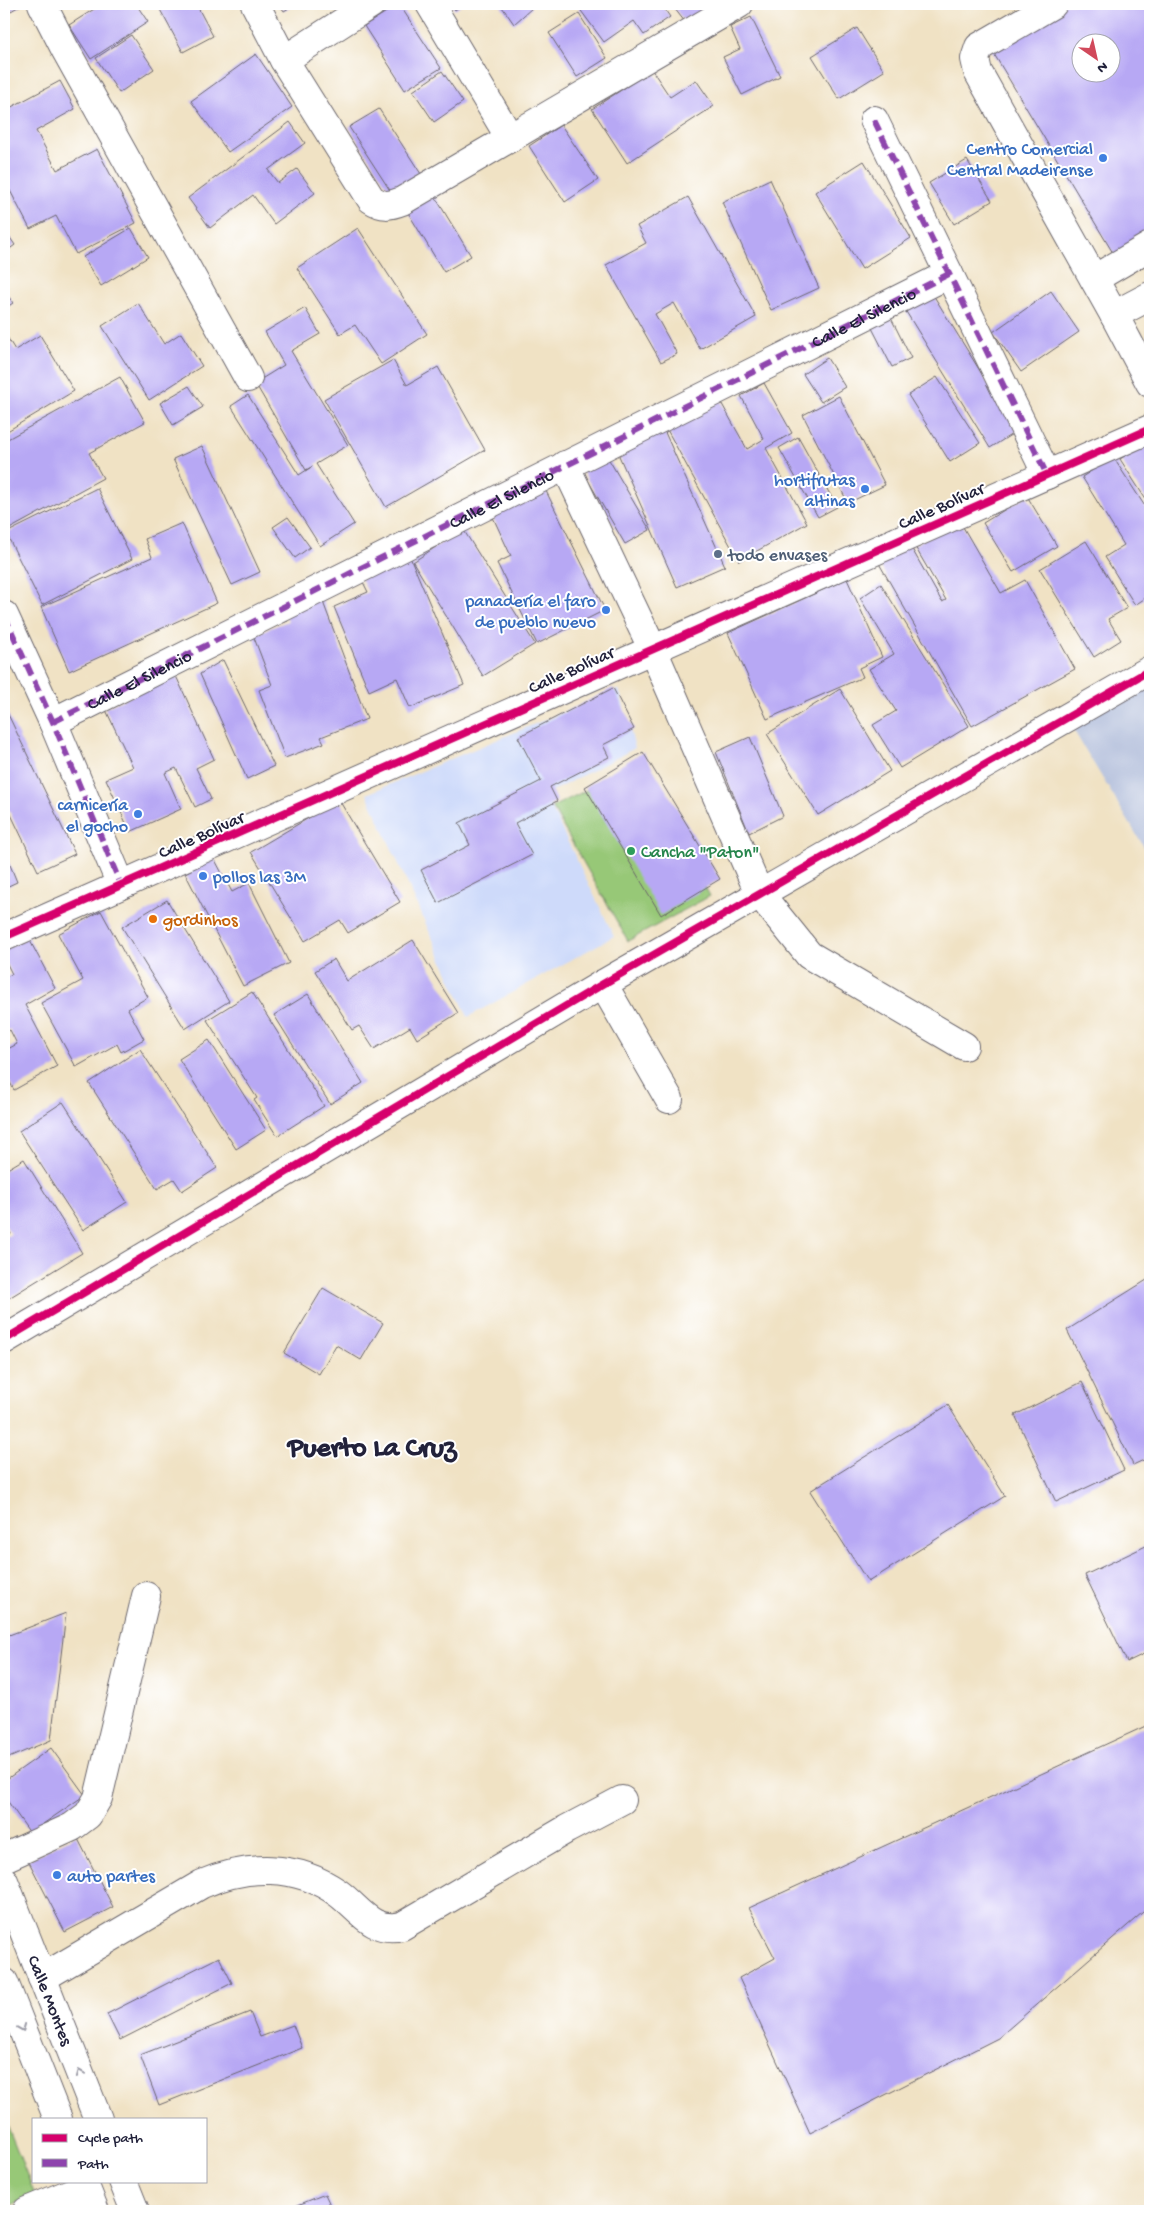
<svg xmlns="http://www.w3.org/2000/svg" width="1154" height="2215" font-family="'Gochi Hand',sans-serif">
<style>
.built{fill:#cedafa}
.industrial{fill:#b9c4de}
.green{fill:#97c877;stroke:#5c7559}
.building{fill:#b7a8f4;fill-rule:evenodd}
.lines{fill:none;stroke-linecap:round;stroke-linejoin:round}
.minor-casing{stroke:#6a656b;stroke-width:30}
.minor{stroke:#fff;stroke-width:28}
.quiet{stroke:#8e44ad;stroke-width:6;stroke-dasharray:12 6;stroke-linecap:butt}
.cycleway-casing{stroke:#fff;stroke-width:11}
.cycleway{stroke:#d6006c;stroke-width:8}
.oneway{stroke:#9c9ca7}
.shop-dot{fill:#3f7fe0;stroke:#fff;stroke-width:2}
.service-dot{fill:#5c6f8a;stroke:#fff;stroke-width:2}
.leisure-dot{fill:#2e9e5b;stroke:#fff;stroke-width:2}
.food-dot{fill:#e8710a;stroke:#fff;stroke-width:2}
.labels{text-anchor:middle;stroke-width:4;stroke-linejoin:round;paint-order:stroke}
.shop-label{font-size:18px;fill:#366cbe;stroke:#fff;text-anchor:end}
.street-label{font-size:18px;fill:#22223b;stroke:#fff}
.service-label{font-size:18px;fill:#4e5e75;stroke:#fff;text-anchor:start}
.leisure-label{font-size:18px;fill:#27864d;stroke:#fff;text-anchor:start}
.food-label{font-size:18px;fill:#c56008;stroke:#fff;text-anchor:start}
.town-label{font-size:28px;font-weight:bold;fill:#22223b;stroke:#fff}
</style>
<rect width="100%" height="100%" fill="#fff"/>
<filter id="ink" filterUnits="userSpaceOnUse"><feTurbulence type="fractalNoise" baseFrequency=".02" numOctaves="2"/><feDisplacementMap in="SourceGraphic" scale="10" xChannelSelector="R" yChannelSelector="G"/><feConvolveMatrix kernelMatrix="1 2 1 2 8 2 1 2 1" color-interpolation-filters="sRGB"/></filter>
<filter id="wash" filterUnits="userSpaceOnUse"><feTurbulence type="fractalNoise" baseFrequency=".0096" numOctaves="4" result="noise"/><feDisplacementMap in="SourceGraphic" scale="20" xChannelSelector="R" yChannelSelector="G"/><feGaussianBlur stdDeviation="1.12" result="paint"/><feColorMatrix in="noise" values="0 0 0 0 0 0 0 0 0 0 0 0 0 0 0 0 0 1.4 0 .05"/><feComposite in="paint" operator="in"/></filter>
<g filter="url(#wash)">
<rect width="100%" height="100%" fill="#f0e2c4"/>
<path class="built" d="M619,689L635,748L545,795L614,936L468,1017L367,794Z"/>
<path class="industrial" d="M1150,680V857L1071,726Z"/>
<path class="green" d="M638,765L710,896L628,941L552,807Z
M4,2117L35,2195L4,2208Z"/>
<g id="blocks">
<path class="building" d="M4,4H23L4,15Z
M102,4H136L148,22L91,59L69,25Z
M157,4H196L213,36L183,52Z
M279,4H296L284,11Z
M399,4L441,68L405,90L364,26Z
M451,4H463L455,10Z
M500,4H528L532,8L514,24Z
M576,4H661L670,17L644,35L634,21L604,42Z
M671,4H710L685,22Z
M1058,4H1150V243L1119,263L988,44ZM1082,42H1112V72H1082Z
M579,14L607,58L577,77L549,33Z
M751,17L780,76L742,95L723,57L740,49L730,27Z
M857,28L884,71L839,99L812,56Z
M131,35L154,69L119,93L96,58Z
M256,54L292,107L228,152L191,101Z
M652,70L670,97L696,80L714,106L627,163L592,109Z
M442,71L463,102L434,122L413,91Z
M60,81L75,109L36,131L57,170L97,149L136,223L76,254L56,216L30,229L4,179V111Z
M379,109L421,174L391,192L349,127Z
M290,122L305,143L268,170L278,183L297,169L315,193L274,224L253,195L210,228L188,198Z
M561,125L598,180L565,202L529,146Z
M967,160L992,201L954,224L929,183Z
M864,161L911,238L862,269L815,192Z
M770,179L819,288L771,310L722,202Z
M434,195L471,256L444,272L407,211Z
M688,197L756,317L700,349L674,303L655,314L677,354L661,362L606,265L646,243L637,226Z
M131,228L148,257L101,286L83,257Z
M358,228L427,334L381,364L355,325L340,334L297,268Z
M4,229L15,245L4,253Z
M4,290L13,303L4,309Z
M1051,291L1079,332L1021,372L993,332Z
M932,293L1017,431L990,448L905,310Z
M138,303L164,344L181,333L202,366L149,400L102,326Z
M305,308L320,334L291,351L348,445L316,464L354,524L320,546L231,406L248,395L299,475L313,466L306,470L255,383L284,365L265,332Z
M891,318L911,358L892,367L872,328Z
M4,332L15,350L40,335L74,391L4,433Z
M827,358L845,387L821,402L803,374Z
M393,360L407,385L438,367L485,450L386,507L324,399Z
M120,377L145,422L89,453L103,478L4,532V441Z
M937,377L980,443L950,462L908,395Z
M764,383L792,433L766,448L807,523L739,561L665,426L718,397L747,449L764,439L741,396Z
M189,386L203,407L173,425L160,403Z
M839,396L885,485L848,503L803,415Z
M663,428L725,566L677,587L616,449Z
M798,437L837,507L818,517L779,448Z
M1144,444L1150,454V506L1120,459Z
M202,446L260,572L232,585L173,459Z
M604,451L650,530L625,544L579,465Z
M1113,457L1150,514V595L1135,605L1105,557L1124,545L1082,477Z
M544,487L605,610L537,644L497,563L511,556L491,513Z
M97,488L132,559L42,605L6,533Z
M1027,496L1057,546L1013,572L983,523Z
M288,517L310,547L295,558L273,527Z
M959,520L1001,593L1025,580L1075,669L972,726L877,560L908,542L942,602L946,600L914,545Z
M182,523L217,603L69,671L41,607L152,557L145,539Z
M463,529L535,644L483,676L413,562Z
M1086,541L1127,608L1108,619L1121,640L1094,657L1040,569Z
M410,557L464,685L410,708L397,678L369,691L334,607L368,592L361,578Z
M847,579L882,657L859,668L863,677L767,719L728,633Z
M881,584L969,726L900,768L873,725L896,711L869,669L894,654L860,598Z
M320,594L367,719L321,737L324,743L285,758L259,690L272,685L253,635L288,621L283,608Z
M223,660L274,766L247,779L200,674Z
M176,676L214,759L196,768L211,799L195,807L176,768L165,773L181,809L130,832L106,779L133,767L105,708Z
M613,688L634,729L603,745L609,757L550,787L557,801L515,823L532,855L438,903L421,870L470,845L459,823L541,781L518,737Z
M840,689L890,771L818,815L767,734Z
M4,706L75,854L38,871L4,800Z
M750,737L783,816L749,833L716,752Z
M643,752L720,879L661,915L585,787Z
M339,800L400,902L348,933L340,920L305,941L251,852Z
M4,850L17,882L4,888Z
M214,858L232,892L249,883L289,963L243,986L185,873Z
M167,900L229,1001L185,1029L122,927Z
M101,911L148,997L128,1009L144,1039L121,1052L117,1044L76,1067L41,1003L83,980L58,934Z
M28,937L55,988L25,1005L57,1066L14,1090L4,1071V1051L17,1044L10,1030L4,1034V978L12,974L4,958V950Z
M413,940L458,1013L417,1039L410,1027L374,1049L359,1026L352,1030L315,971L334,959L347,981Z
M252,992L324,1106L277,1136L254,1100L257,1098L207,1020Z
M308,994L363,1083L330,1104L274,1015Z
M209,1040L266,1130L236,1149L179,1059Z
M140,1049L217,1168L182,1191L174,1179L157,1189L89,1083Z
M63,1102L127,1202L83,1230L19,1131Z
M24,1159L82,1253L4,1301V1238L11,1234L4,1223V1171Z
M1150,1278V1457L1133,1465L1067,1330Z
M323,1288L383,1323L361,1360L336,1345L319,1374L284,1353Z
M1082,1382L1124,1470L1056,1502L1015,1415Z
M948,1405L1005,1496L868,1582L810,1491Z
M1150,1544V1651L1127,1662L1085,1575Z
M66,1613L51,1740L4,1760V1637Z
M1150,1724V1906L998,2038L810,2133L739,1978L775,1958L749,1908Z
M51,1748L85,1795L30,1833L4,1796V1781Z
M76,1835L113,1907L65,1932L28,1860Z
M219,1957L232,1983L120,2040L107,2014Z
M250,2012L260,2037L293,2025L302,2048L159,2105L140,2055Z
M325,2194L333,2211H283Z"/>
</g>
</g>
<g filter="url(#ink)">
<use href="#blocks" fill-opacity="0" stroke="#6a656b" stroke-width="1"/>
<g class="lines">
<defs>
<g id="minor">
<path d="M42,4L65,49L248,378"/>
<path d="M255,4L284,60L371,199C383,207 389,206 402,201L739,4"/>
<path d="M430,4L510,138"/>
<path d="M1053,4L979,47L975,59L978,72L1114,315L1150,383"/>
<path d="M284,60L371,4"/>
<path d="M874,120L1047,475"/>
<path d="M1094,279L1150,246"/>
<path d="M1114,315L1150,296"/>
<path d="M565,465L653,650L759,893L809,955L964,1046"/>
<path d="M4,615L53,722L121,885"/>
<path id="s1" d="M53,722L949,274"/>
<path d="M4,937L1150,429"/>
<path d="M603,984L669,1099"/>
<path d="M4,1340L603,984L1150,670"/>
<path d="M4,1858L72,1827L88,1815L98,1798L146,1596"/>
<path id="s2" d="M4,1881L98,2119"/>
<path d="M42,1978L202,1884C247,1865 296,1863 338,1893C360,1909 371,1933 402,1926L567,1829L622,1800"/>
<path d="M4,1982L58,2119"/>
<path d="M83,2181L95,2211"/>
<path d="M123,2181L135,2211"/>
<path d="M27,2211L85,2187"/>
</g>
</defs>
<use href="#minor" class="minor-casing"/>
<use href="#minor" class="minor"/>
<path class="quiet" d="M874,120L1047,475
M4,615L53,722L121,885
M53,722L949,274"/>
<defs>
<path id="cycleway" d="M4,937L1150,429
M4,1340L603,984L1150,670"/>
</defs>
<use href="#cycleway" class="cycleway-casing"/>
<use href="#cycleway" class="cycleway"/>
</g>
<defs><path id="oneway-chevron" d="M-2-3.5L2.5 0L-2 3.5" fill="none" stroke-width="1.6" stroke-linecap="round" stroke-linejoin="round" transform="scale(1.25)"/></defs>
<g class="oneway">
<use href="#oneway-chevron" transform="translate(22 2028) rotate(68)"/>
<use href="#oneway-chevron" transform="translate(80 2073) rotate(-112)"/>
</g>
</g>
<g class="shop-dot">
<circle cx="1103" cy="158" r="5"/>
<circle cx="865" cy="489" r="5"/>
<circle cx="606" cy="610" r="5"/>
<circle cx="138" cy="814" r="5"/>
<circle cx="203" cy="876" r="5"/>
<circle cx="57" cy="1875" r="5"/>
</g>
<circle class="service-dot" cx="718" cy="554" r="5"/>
<circle class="leisure-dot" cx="631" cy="851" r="5"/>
<circle class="food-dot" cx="153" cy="919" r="5"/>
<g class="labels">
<g class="shop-label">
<text x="1093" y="154">Centro Comercial<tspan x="1093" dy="21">Central Madeirense</tspan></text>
<text x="855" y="485">hortifrutas<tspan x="855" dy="21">altinas</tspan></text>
<text x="596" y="606">panadería el faro<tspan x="596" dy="21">de pueblo nuevo</tspan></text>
<text x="128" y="810">carnicería<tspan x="128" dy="21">el gocho</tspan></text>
<text x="213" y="882" text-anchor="start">pollos las 3M</text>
<text x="67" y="1881" text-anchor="start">auto partes</text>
</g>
<g class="street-label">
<text dy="6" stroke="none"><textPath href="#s1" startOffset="906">Calle El Silencio</textPath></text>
<text dy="6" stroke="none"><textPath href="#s1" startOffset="501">Calle El Silencio</textPath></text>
<text transform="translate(941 505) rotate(-24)" y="6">Calle Bolívar</text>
<text transform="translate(571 669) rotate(-24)" y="6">Calle Bolívar</text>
<text dy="6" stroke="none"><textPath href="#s1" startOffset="96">Calle El Silencio</textPath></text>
<text transform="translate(201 834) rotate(-24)" y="6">Calle Bolívar</text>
<text dy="6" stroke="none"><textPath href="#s2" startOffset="128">Calle Montes</textPath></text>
</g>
<g class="service-label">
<text x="728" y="560">todo envases</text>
</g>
<g class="leisure-label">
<text x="641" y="857">Cancha "Paton"</text>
</g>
<g class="food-label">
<text x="163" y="925">gordinhos</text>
</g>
<g class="town-label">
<text x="372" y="1455">Puerto La Cruz</text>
</g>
</g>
<rect width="1154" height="2215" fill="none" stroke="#fff" stroke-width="20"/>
<rect x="32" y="2118" width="175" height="65" fill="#ffffff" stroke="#a7a7b1"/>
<rect x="42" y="2134" width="25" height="8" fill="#d6006c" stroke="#a7a7b1"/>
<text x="78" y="2142" font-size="15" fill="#22223b">Cycle path</text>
<rect x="42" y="2159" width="25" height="8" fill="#8e44ad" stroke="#a7a7b1"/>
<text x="78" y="2168" font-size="15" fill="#22223b">Path</text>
<g transform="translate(1096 58) rotate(146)"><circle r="24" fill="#ffffff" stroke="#a7a7b1"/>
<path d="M0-4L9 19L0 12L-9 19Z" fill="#d1495b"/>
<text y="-8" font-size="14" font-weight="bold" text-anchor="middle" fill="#22223b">N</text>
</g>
</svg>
